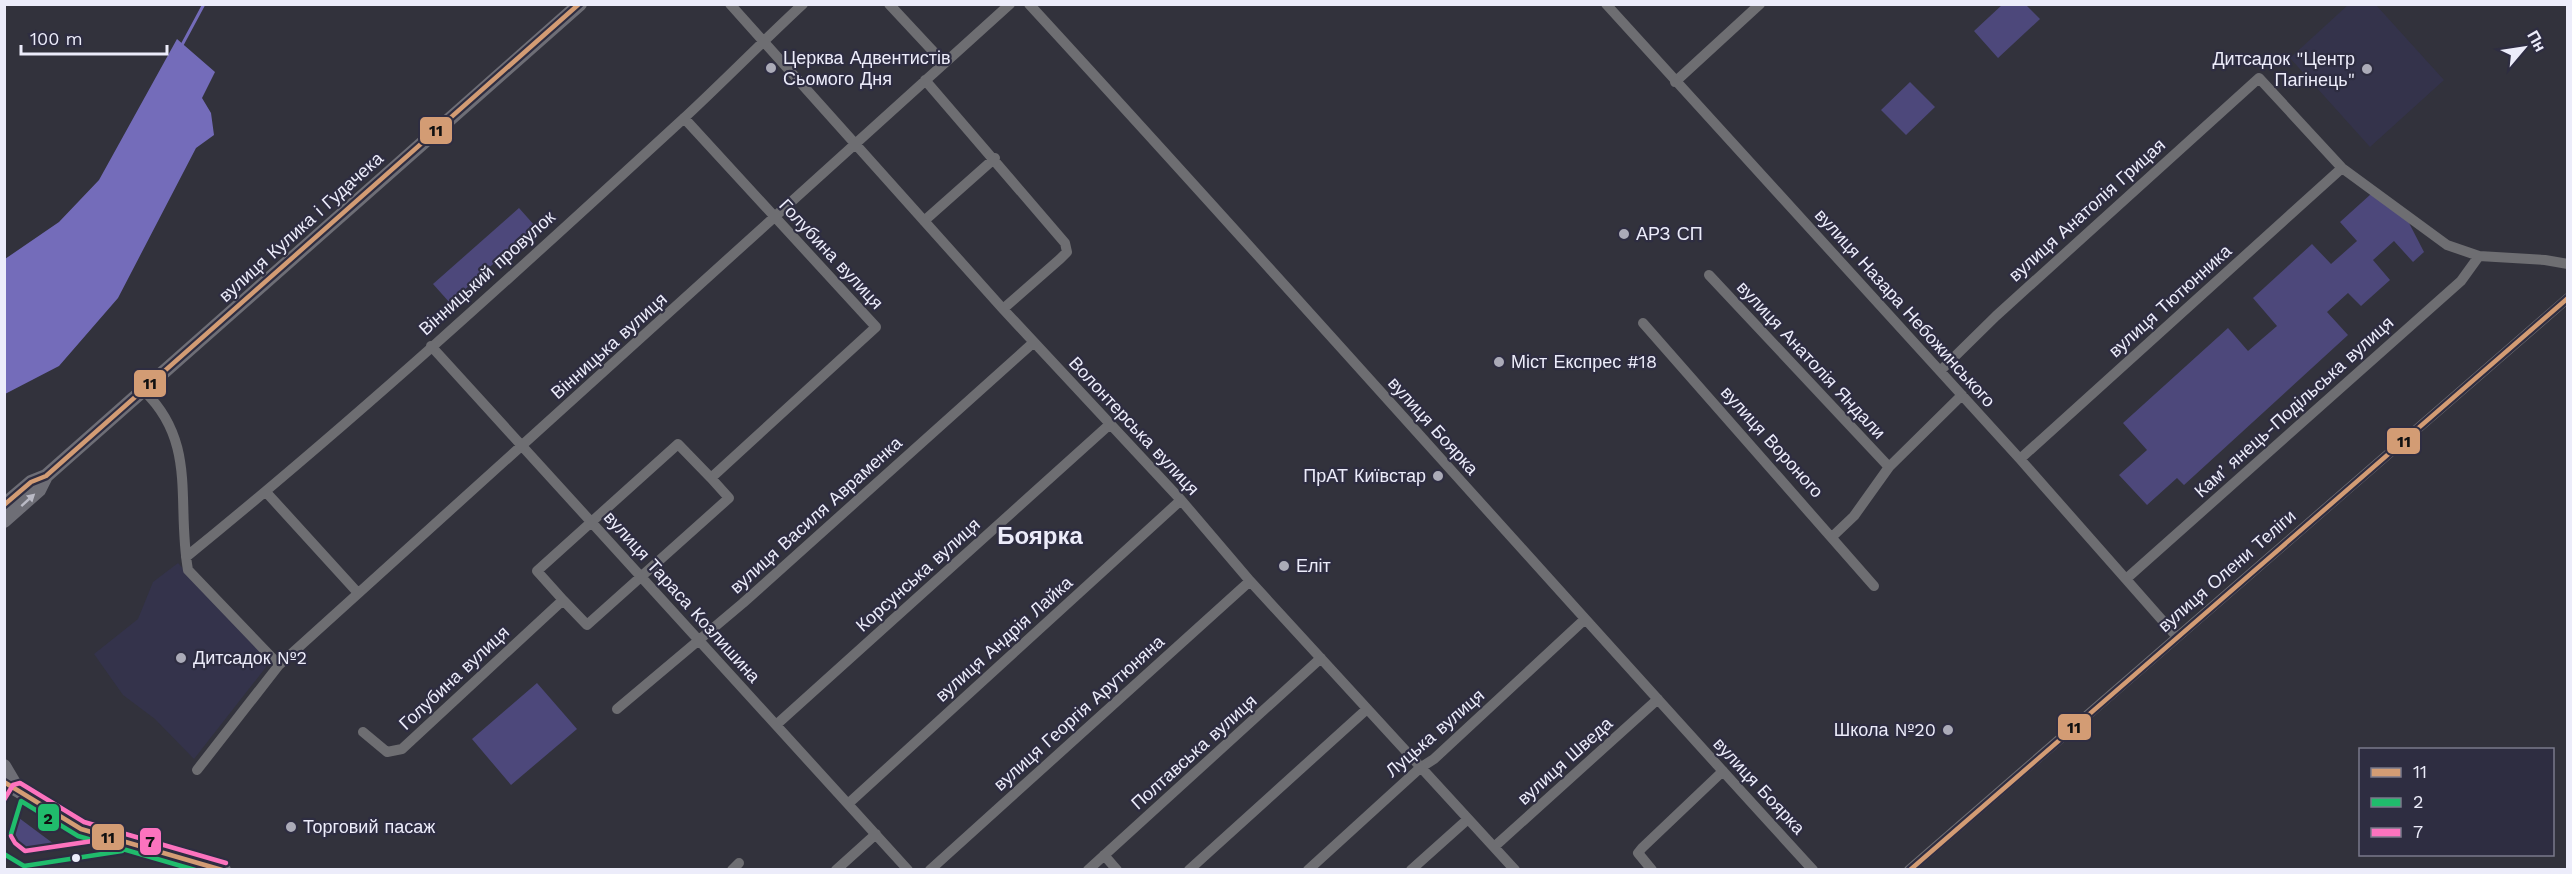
<svg xmlns="http://www.w3.org/2000/svg" width="2572" height="874" font-family="'Work Sans',sans-serif">
<style>
.built{fill:#34334b}
.green{fill:#4d487b}
.water{fill:#746cba}
.lines{fill:none;stroke-linecap:round;stroke-linejoin:round}
.stream{stroke:#746cba;stroke-width:3}
.minor{stroke:#6e6e72;stroke-width:10}
.major{stroke:#6e6e76;stroke-width:14}
.bus-1-casing{stroke:#2e2d41;stroke-width:9}
.bus-2-casing{stroke:#2e2d41;stroke-width:9}
.bus-3-casing{stroke:#2e2d41;stroke-width:9}
.bus-1{stroke:#d39c74;stroke-width:4.5}
.bus-2{stroke:#20bc6c;stroke-width:4.5}
.bus-3{stroke:#fc73be;stroke-width:4.5}
.oneway{fill:#babac5}
.poi-dot{fill:#ababb8;stroke:#2e2d41;stroke-width:2}
.bus-dot{fill:#ececfa;stroke:#2e2d41;stroke-width:2}
.labels{text-anchor:middle;stroke-width:4.5;stroke-linejoin:round;paint-order:stroke}
.poi-label{font-size:18px;fill:#ececfa;stroke:#2e2d41;text-anchor:start}
.street-label{font-size:18px;fill:#ececfa;stroke:#2e2d41}
.district-label{font-size:24px;font-weight:bold;fill:#ececfa;stroke:#2e2d41}
.line-badge{stroke:#2e2d41;stroke-width:2}
.pale-badge-label{font-size:16px;text-anchor:middle;font-weight:bold;fill:#111}
</style>
<rect width="100%" height="100%" fill="#32323c"/>
<path class="built" d="M2349,4L2376,5L2444,80L2370,147L2290,58Z
M178,563L270,662L194,759L155,719L123,695L94,654L138,619L153,582Z"/>
<path class="green" d="M2003,4L2026,5L2040,19L1998,58L1974,31Z
M1910,82L1935,107L1906,135L1881,110Z
M2371,194L2408,221L2424,252L2413,262L2394,241L2373,260L2390,280L2361,306L2348,293L2327,312L2348,335L2184,485L2177,478L2147,505L2119,475L2147,450L2123,423L2228,328L2248,351L2277,326L2253,298L2312,244L2331,264L2357,241L2340,222Z
M519,208L535,226L450,303L433,284Z
M537,683L577,729L511,785L472,739Z
M19,818L58,847C32,858 0,852 19,818Z"/>
<path class="water" d="M177,39L215,72L202,98L211,113L214,135L196,148L118,298L59,366L5,394V259L59,222L99,180Z"/>
<g class="lines">
<path class="stream" d="M182,45L204,4"/>
<path class="minor" d="M730,4L1003,309L1181,500L1250,581L1515,870
M889,4L944,63
M1029,4C1293,291 1550,583 1813,870
M1606,4L2020,459L2177,637
M925,80L1065,243L1067,252L1060,259L1003,309
M1675,82L1760,4
M924,221L995,158
M1709,275L1889,467
M1643,323L1874,586
M431,346L908,870
M1940,371L1996,316L2259,78L2342,168L2447,245L2479,256L2545,260L2568,264
M144,391C198,443 176,503 188,570L279,665
M2020,459L2342,168
M266,492L358,593
M1833,536L1854,516L1889,467L1962,395
M186,557C356,419 520,269 682,120C723,82 762,42 803,4
M2126,579L2461,281L2479,256
M563,600L537,571L678,444L711,478
M617,709L743,603L1034,342
M776,725L1109,425
M363,732L387,752L402,749L563,600L587,625L729,498L711,478L876,327L684,118
M197,770L279,665L1010,4
M849,803L1181,500
M1494,847L1658,699
M1104,855L1117,870
M732,870L739,863
M836,870L876,834
M930,870L1250,581
M1088,870L1321,658
M1189,870L1367,709
M1308,870L1420,768L1434,759L1584,620
M1411,870L1468,819
M1652,870L1638,853L1642,848L1723,771
M1909,870L2568,298"/>
<path class="major" d="M4,505L31,482L46,476L580,4
M4,521L39,490L46,476
M4,766L17,788
M4,782L81,829L224,870"/>
<defs>
<path id="bus-1" d="M4,505L31,482L46,476L579,4
M4,782L81,829L222,870
M1910,870L2568,298"/>
<path id="bus-2" d="M11,834L21,801L78,836L195,870
M4,854L24,866L122,851"/>
<path id="bus-3" d="M4,800L13,785L20,783L84,822L226,863
M11,836L15,843L25,851L120,837"/>
</defs>
<use href="#bus-1" class="bus-1-casing"/>
<use href="#bus-2" class="bus-2-casing"/>
<use href="#bus-3" class="bus-3-casing"/>
<use href="#bus-1" class="bus-1"/>
<use href="#bus-2" class="bus-2"/>
<use href="#bus-3" class="bus-3"/>
</g>
<defs><path id="oneway-solid" d="M-6-.8H1V-3.2L6.5 0L1 3.2V.8H-6Z" transform="scale(1.5)"/></defs>
<use class="oneway" href="#oneway-solid" transform="translate(28 500) rotate(-42)"/>
<g class="poi-dot">
<circle cx="771" cy="68" r="6"/>
<circle cx="2367" cy="69" r="6"/>
<circle cx="1624" cy="234" r="6"/>
<circle cx="1499" cy="362" r="6"/>
<circle cx="1438" cy="476" r="6"/>
<circle cx="1284" cy="566" r="6"/>
<circle cx="181" cy="658" r="6"/>
<circle cx="1948" cy="730" r="6"/>
<circle cx="291" cy="827" r="6"/>
</g>
<circle class="bus-dot" cx="76" cy="858" r="5"/>
<g class="labels">
<g class="poi-label">
<text x="783" y="64">Церква Адвентистів<tspan x="783" dy="21">Сьомого Дня</tspan></text>
<text x="2355" y="65" text-anchor="end">Дитсадок "Центр<tspan x="2355" dy="21">Пагінець"</tspan></text>
<text x="1636" y="240">АРЗ СП</text>
<text x="1511" y="368">Міст Експрес #18</text>
<text x="1426" y="482" text-anchor="end">ПрАТ Київстар</text>
<text x="1296" y="572">Еліт</text>
<text x="193" y="664">Дитсадок №2</text>
<text x="1936" y="736" text-anchor="end">Школа №20</text>
<text x="303" y="833">Торговий пасаж</text>
</g>
<g class="street-label">
<text transform="translate(2087 210) rotate(-42)" y="6">вулиця Анатолія Грицая</text>
<text transform="translate(301 227) rotate(-42)" y="6">вулиця Кулика і Гудачека</text>
<text transform="translate(831 254) rotate(47)" y="6">Голубина вулиця</text>
<text transform="translate(487 273) rotate(-42)" y="6">Вінницький провулок</text>
<text transform="translate(2170 301) rotate(-42)" y="6">вулиця Тютюнника</text>
<text transform="translate(1905 308) rotate(48)" y="6">вулиця Назара Небожинського</text>
<text transform="translate(609 346) rotate(-42)" y="6">Вінницька вулиця</text>
<text transform="translate(1811 360) rotate(47)" y="6">вулиця Анатолія Яндали</text>
<text transform="translate(2294 407) rotate(-42)" y="6">Камʼянець-Подільська вулиця</text>
<text transform="translate(1134 426) rotate(47)" y="6">Волонтерська вулиця</text>
<text transform="translate(1433 426) rotate(48)" y="6">вулиця Боярка</text>
<text transform="translate(1772 442) rotate(48)" y="6">вулиця Вороного</text>
<text transform="translate(816 515) rotate(-42)" y="6">вулиця Василя Авраменка</text>
<text transform="translate(2227 571) rotate(-41)" y="6">вулиця Олени Теліги</text>
<text transform="translate(918 575) rotate(-42)" y="6">Корсунська вулиця</text>
<text transform="translate(682 597) rotate(48)" y="6">вулиця Тараса Козлишина</text>
<text transform="translate(1004 639) rotate(-42)" y="6">вулиця Андрія Лайка</text>
<text transform="translate(454 678) rotate(-43)" y="6">Голубина вулиця</text>
<text transform="translate(1079 713) rotate(-42)" y="6">вулиця Георгія Арутюняна</text>
<text transform="translate(1435 733) rotate(-41)" y="6">Луцька вулиця</text>
<text transform="translate(1194 752) rotate(-42)" y="6">Полтавська вулиця</text>
<text transform="translate(1565 761) rotate(-42)" y="6">вулиця Шведа</text>
<text transform="translate(1759 786) rotate(47)" y="6">вулиця Боярка</text>
</g>
<g class="district-label">
<text x="1040" y="544">Боярка</text>
</g>
</g>
<g class="line-badge">
<rect x="419" y="116" width="34" height="29" rx="6" fill="#d39c74"/>
<rect x="133" y="369" width="34" height="29" rx="6" fill="#d39c74"/>
<rect x="2386" y="427" width="35" height="28" rx="6" fill="#d39c74"/>
<rect x="2057" y="713" width="35" height="28" rx="6" fill="#d39c74"/>
<rect x="37" y="803" width="23" height="29" rx="6" fill="#20bc6c"/>
<rect x="91" y="823" width="34" height="28" rx="6" fill="#d39c74"/>
<rect x="139" y="827" width="23" height="29" rx="6" fill="#fc73be"/>
</g>
<g class="pale-badge-label">
<text x="436" y="136">11</text>
<text x="150" y="389">11</text>
<text x="2404" y="447">11</text>
<text x="2074" y="733">11</text>
<text x="48" y="824">2</text>
<text x="108" y="843">11</text>
<text x="150" y="847">7</text>
</g>
<rect width="2572" height="874" fill="none" stroke="#ececfa" stroke-width="12"/>
<rect x="2359" y="748" width="195" height="108" fill="#2e2d41" stroke="#7a798b" stroke-width="1.5"/>
<rect x="2371" y="768" width="30" height="9" fill="#d39c74" stroke="#7a798b" stroke-width="1.5"/>
<text x="2413" y="778" font-size="18" fill="#ececfa">11</text>
<rect x="2371" y="798" width="30" height="9" fill="#20bc6c" stroke="#7a798b" stroke-width="1.5"/>
<text x="2413" y="808" font-size="18" fill="#ececfa">2</text>
<rect x="2371" y="828" width="30" height="9" fill="#fc73be" stroke="#7a798b" stroke-width="1.5"/>
<text x="2413" y="838" font-size="18" fill="#ececfa">7</text>
<g transform="translate(2524 48) rotate(61)" stroke="#2e2d41" stroke-width="4.5" paint-order="stroke">
<path d="M0-4.5L10 22L0 15L-10 22Z" fill="#ececfa"/>
<text y="-9" font-size="16" font-weight="bold" text-anchor="middle" fill="#ececfa">Пн</text>
</g>
<path d="M21 45v9h146v-9" fill="none" stroke="#ececfa" stroke-width="3"/>
<text x="30" y="45" font-size="18" fill="#ececfa" stroke="#2e2d41" stroke-width="4.5" paint-order="stroke">100 m</text>
</svg>
